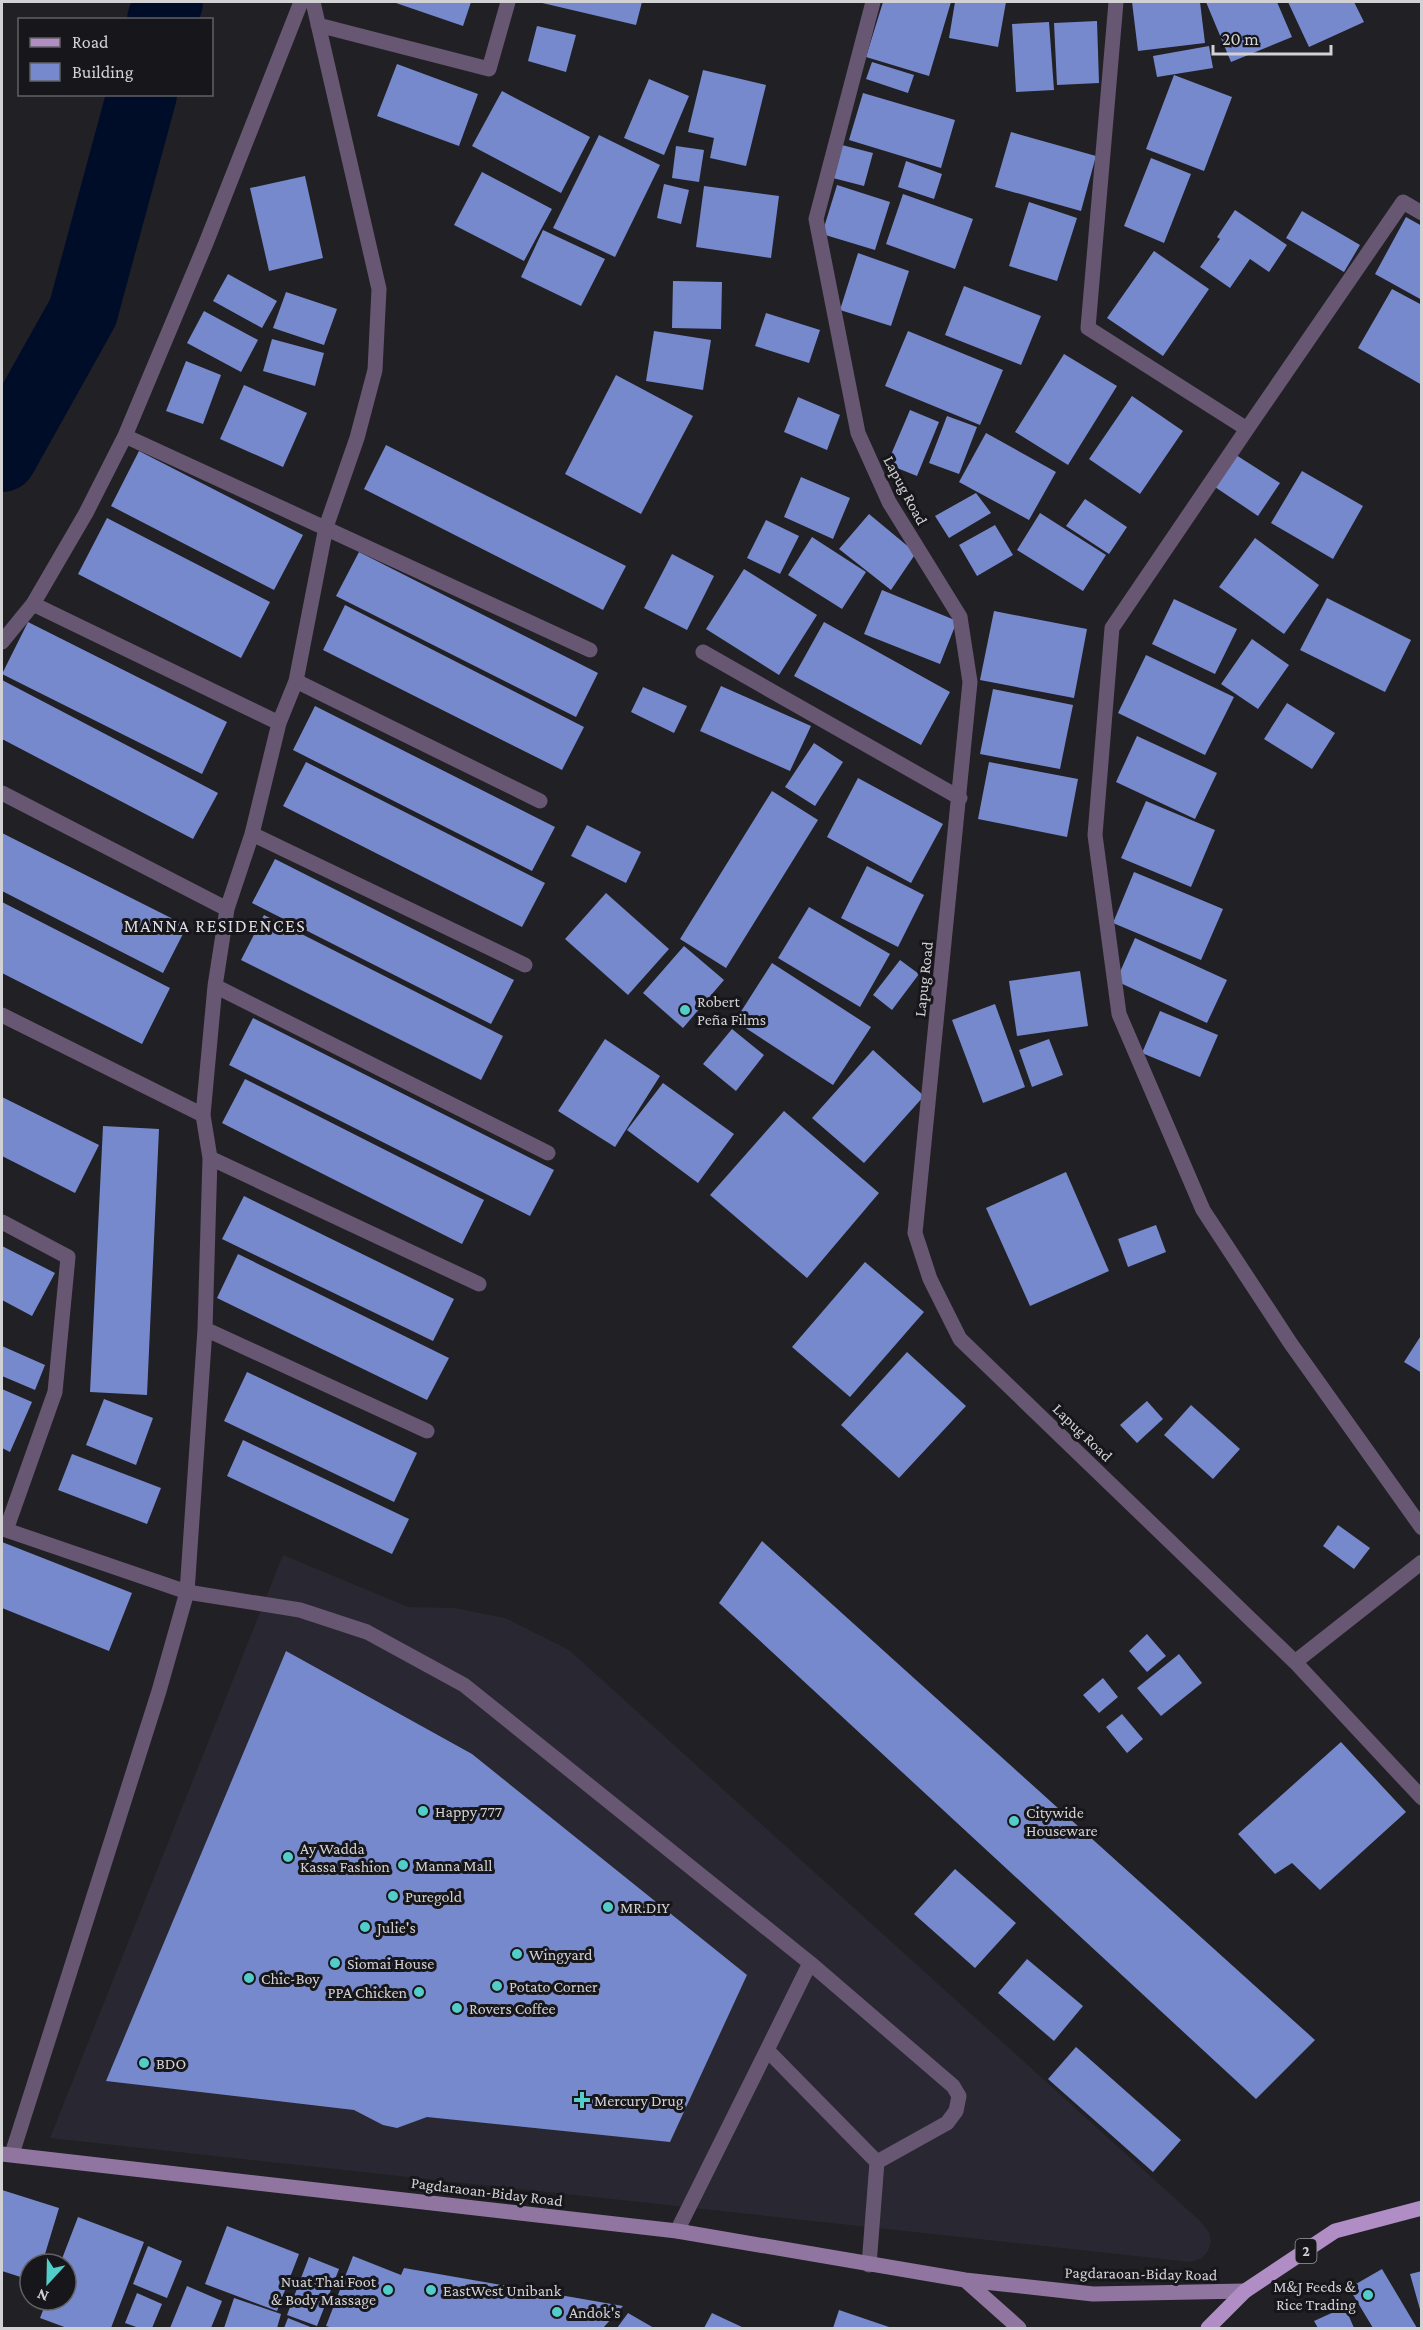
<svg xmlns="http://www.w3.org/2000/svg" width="1423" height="2330" font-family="'Crimson Pro',serif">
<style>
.built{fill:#292731}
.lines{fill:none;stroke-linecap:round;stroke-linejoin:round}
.river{stroke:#000d28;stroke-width:70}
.building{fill:#7789cd}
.service{stroke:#685772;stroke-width:15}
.minor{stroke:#685772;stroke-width:15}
.secondary{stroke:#9075a1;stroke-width:15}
.primary{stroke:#b08dc5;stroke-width:15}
.poi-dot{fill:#53cdca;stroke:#17171b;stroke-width:2}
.labels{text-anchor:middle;stroke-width:6;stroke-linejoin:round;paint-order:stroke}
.shield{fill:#17171b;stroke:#9a9a9d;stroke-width:1.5}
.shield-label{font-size:15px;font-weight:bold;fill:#d2d2d5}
.street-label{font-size:16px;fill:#d2d2d5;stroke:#17171b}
.poi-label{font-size:16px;fill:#d2d2d5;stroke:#17171b;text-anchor:start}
.neighbourhood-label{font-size:18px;letter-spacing:1.5px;fill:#dddce2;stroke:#17171b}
</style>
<rect width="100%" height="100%" fill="#212025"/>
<path class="built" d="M283,1555L408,1607L454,1608L505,1618L569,1650L1201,2222L1209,2232L1211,2242L1208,2251L1202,2258L1191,2262L50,2138Z"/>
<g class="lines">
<path class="river" d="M162,20L168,2
M2,457L83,312L142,94"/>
</g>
<path class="building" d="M393,2H471L463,26Z
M538,2H642L636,25Z
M883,2H951L929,76L866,57Z
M955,2H1006L998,47L949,38Z
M1132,2H1200L1205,43L1138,51Z
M1206,2H1277L1292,37L1231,62Z
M1288,2H1354L1364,22L1309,47Z
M1097,21L1099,83L1057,85L1054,23Z
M1049,22L1054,90L1016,92L1012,24Z
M537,26L576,35L566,72L528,61Z
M1209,46L1213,68L1157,77L1153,56Z
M872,62L914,75L908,93L866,79Z
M397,64L478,94L459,146L377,116Z
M703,70L766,85L746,166L710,158L714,138L688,132Z
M1174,75L1232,97L1204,171L1146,149Z
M649,79L689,96L664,155L624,138Z
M502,91L590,137L561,193L472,146Z
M863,93L955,120L941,168L849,140Z
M1011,132L1096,156L1081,211L995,187Z
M599,135L660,165L615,257L553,228Z
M838,144L873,153L864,186L829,177Z
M676,146L704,150L699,182L672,178Z
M1151,158L1191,174L1164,243L1124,226Z
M906,161L942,174L934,199L898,187Z
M482,172L552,209L524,261L454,225Z
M305,176L323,258L269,271L250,188Z
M664,184L689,190L681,224L657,218Z
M837,185L890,202L875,250L822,234Z
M704,186L779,196L771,258L696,247Z
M903,194L973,219L955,269L886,244Z
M1029,202L1077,218L1057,281L1009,266Z
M1235,210L1287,245L1269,272L1250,259L1230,288L1200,267L1220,239L1217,237Z
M1302,211L1360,245L1344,272L1286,238Z
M1406,217L1422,226V300L1375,274Z
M543,230L605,259L581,306L521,277Z
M1154,251L1209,289L1163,356L1107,318Z
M858,253L909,271L891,326L840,310Z
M228,274L277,301L262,328L213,301Z
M673,281L722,282L721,329L672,328Z
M964,286L1041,316L1021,365L945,335Z
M1392,289L1422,305V385L1358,348Z
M286,292L337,309L324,345L273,328Z
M204,311L258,340L241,372L187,343Z
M766,313L820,330L809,363L755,346Z
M654,331L711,340L703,390L646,381Z
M908,331L1003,370L980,425L885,386Z
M272,339L324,353L315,386L263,371Z
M1064,354L1117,386L1068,465L1015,432Z
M186,361L221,375L203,424L166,411Z
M616,375L693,416L641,514L565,474Z
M244,385L307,413L283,467L220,439Z
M1132,396L1183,431L1140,494L1089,459Z
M798,397L840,415L827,450L784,432Z
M910,410L939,422L917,476L887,464Z
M947,416L977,427L959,474L929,463Z
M986,433L1056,472L1029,520L959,482Z
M386,445L626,566L603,610L364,489Z
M139,451L303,535L274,590L111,506Z
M1236,455L1280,483L1258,516L1215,487Z
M1302,471L1363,506L1333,559L1271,523Z
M801,477L850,498L833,539L784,517Z
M976,493L991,513L949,538L935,516Z
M1085,499L1127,527L1109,554L1066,526Z
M1040,513L1106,555L1083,591L1017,550Z
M869,514L916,553L891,590L839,549Z
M107,518L270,602L241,658L78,574Z
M766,520L799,536L780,574L747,558Z
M995,525L1013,555L977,576L959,545Z
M812,537L866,572L842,609L788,575Z
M1255,538L1319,585L1284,634L1219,587Z
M359,552L598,673L576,717L336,596Z
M672,554L714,576L687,630L644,608Z
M744,569L817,615L779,675L706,629Z
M882,590L957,621L940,664L864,634Z
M1327,598L1411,640L1385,692L1300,650Z
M1174,599L1237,629L1215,674L1152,644Z
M345,605L584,727L562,770L323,650Z
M994,611L1087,629L1074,698L980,680Z
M28,622L227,722L202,774L2,674Z
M824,622L950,692L921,745L794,676Z
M1252,639L1289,665L1258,709L1221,684Z
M1146,655L1234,697L1205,755L1118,713Z
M2,680L218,793L193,839L2,739Z
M721,686L811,726L790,771L700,731Z
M643,687L687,706L674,733L631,712Z
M993,689L1073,705L1060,769L980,754Z
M1287,703L1335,733L1312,769L1264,739Z
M315,706L555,827L532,871L293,750Z
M1137,736L1217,773L1195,819L1116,782Z
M814,743L843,762L815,806L785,787Z
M306,762L545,883L522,927L283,806Z
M989,762L1078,779L1067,837L978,819Z
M858,778L943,824L911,883L827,837Z
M772,791L818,820L726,968L680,939Z
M1146,801L1215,830L1191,887L1121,858Z
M587,825L641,852L626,883L571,856Z
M2,833L187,926L163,973L2,891Z
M275,859L514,980L491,1024L252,903Z
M867,866L924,895L898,947L841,918Z
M1134,872L1223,909L1201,960L1113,923Z
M606,893L669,949L628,995L565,939Z
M2,902L170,988L142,1044L2,973Z
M809,907L890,954L860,1007L778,958Z
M264,915L503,1036L481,1080L241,960Z
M1135,938L1227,980L1207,1023L1116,981Z
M684,946L724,980L683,1028L643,993Z
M900,960L919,974L892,1010L873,995Z
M772,963L871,1027L833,1085L735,1021Z
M1080,971L1088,1026L1017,1036L1009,981Z
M995,1004L1025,1087L983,1103L952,1020Z
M1160,1011L1218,1035L1200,1077L1142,1053Z
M253,1018L554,1170L530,1216L229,1065Z
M732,1029L764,1055L736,1091L703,1064Z
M605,1039L660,1076L615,1147L558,1111Z
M1049,1039L1063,1075L1032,1087L1019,1050Z
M873,1050L924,1096L864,1163L812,1118Z
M245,1079L484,1200L462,1244L222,1123Z
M663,1083L734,1134L698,1183L627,1130Z
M2,1097L99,1145L75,1193L2,1156Z
M784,1111L879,1193L807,1278L710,1195Z
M103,1126L159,1129L147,1395L90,1392Z
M1066,1172L1109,1271L1030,1306L986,1208Z
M244,1196L454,1299L433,1341L222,1239Z
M1156,1225L1166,1252L1128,1267L1118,1239Z
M2,1246L55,1273L32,1316L2,1300Z
M238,1254L449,1358L427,1400L217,1298Z
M865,1262L924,1312L850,1397L792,1347Z
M1422,1334V1373L1404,1362Z
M2,1346L45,1365L35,1390L2,1376Z
M907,1352L966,1406L899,1478L841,1425Z
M247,1372L417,1453L394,1502L224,1421Z
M2,1389L32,1402L10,1452L2,1448Z
M104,1399L153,1418L136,1465L86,1445Z
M1147,1401L1163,1419L1137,1443L1120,1425Z
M1191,1405L1240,1449L1213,1479L1164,1435Z
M243,1440L409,1519L392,1554L227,1476Z
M72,1454L161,1488L147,1524L58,1490Z
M1338,1525L1370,1548L1354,1569L1323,1546Z
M762,1541L1315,2040L1256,2099L719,1603Z
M2,1542L132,1593L109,1651L2,1608Z
M1147,1634L1166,1656L1147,1672L1129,1651Z
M286,1651L472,1754L747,1975L670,2142L427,2117L397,2128L383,2125L354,2110L106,2081Z
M1179,1654L1202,1683L1161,1716L1137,1688Z
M1103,1678L1118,1697L1099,1713L1083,1695Z
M1122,1714L1143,1739L1127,1753L1106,1727Z
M1341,1742L1406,1812L1320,1890L1292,1863L1275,1874L1238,1834Z
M955,1869L1016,1923L975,1968L914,1914Z
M1027,1959L1083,2006L1054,2041L998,1993Z
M1076,2047L1181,2140L1153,2172L1048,2079Z
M2,2190L59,2208L42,2264H30V2280L2,2271Z
M78,2217L144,2242L111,2328H67L40,2318L47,2300H66V2264H60Z
M227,2226L299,2254L277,2311L205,2284Z
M148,2246L182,2261L167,2298L133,2284Z
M353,2256L401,2275L404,2268L623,2306L603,2328H333L326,2326Z
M309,2257L339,2269L317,2326L287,2315Z
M1382,2269L1417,2328H1373L1349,2288Z
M1422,2271V2313H1421L1410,2274Z
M187,2286L222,2301L211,2328H170Z
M137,2293L162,2304L152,2328H139L125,2323Z
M234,2298L281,2314L277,2328H224Z
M1345,2307L1354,2328H1318L1314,2321Z
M839,2310L892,2328H833Z
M628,2313L654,2328H617Z
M712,2313L744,2328H704Z
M288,2318L313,2328H284Z"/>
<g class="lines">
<path class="service" d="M187,1592L300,1610L367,1632L464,1685L810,1963L953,2086L959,2096L956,2111L947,2123L877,2162L869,2265
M767,2050L810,1963
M677,2231L767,2050L877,2162"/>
<path class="minor" d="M873,2L816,219L858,433L889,502L960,617L970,682L915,1233L930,1279L960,1339L1295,1662L1422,1798
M1116,2L1088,328L1247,429L1112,628L1095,835L1119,1014L1203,1210L1291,1344L1422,1528
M318,25L489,69L508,2
M1247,429L1403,202L1422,213
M125,436L590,650
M33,604L279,723
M2,642L33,604L86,513L125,436L206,243L301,2
M703,652L960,798
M296,681L540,801
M2,793L227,909
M252,834L525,965
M215,986L548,1153
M2,1015L203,1115
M210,1158L479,1284
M2,1222L68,1257L55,1392L6,1530L187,1592
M205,1329L427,1431
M1295,1662L1422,1562
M12,2154L159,1691L187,1592L205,1329L210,1158L203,1115L215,986L227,909L252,834L279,723L296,681L326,527L357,438L375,370L379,289L313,2"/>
<path class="secondary" d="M2,2154L677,2231L965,2280L1093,2294L1245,2291
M965,2280L1019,2328"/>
<path class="primary" d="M1208,2328L1245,2291L1335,2231L1422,2208"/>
</g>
<g class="poi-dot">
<circle cx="685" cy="1010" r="6"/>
<circle cx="423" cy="1811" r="6"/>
<circle cx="1014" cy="1821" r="6"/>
<circle cx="288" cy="1857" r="6"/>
<circle cx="403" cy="1865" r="6"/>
<circle cx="393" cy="1896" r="6"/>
<circle cx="608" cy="1907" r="6"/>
<circle cx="365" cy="1927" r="6"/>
<circle cx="517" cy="1954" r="6"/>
<circle cx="335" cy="1963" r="6"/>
<circle cx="249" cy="1978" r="6"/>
<circle cx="497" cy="1986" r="6"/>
<circle cx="419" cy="1992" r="6"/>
<circle cx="457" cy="2008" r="6"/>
<circle cx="144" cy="2063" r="6"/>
<path d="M579 2091h6v6h6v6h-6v6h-6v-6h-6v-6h6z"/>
<circle cx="388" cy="2290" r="6"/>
<circle cx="431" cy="2290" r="6"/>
<circle cx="1368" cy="2295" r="6"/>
<circle cx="557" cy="2312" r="6"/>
</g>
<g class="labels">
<rect class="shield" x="1295.5" y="2239" width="21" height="24" rx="4.5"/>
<g class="shield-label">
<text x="1306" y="2256">2</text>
</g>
<g class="street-label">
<text transform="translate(906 490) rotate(62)" y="6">Lapug Road</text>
<text transform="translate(923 979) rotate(-84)" y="6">Lapug Road</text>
<text transform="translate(1083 1432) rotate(44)" y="6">Lapug Road</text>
<text transform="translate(487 2191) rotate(7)" y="6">Pagdaraoan-Biday Road</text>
<text transform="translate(1141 2273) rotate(1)" y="6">Pagdaraoan-Biday Road</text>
</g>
<g class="poi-label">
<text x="697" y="1007">Robert<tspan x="697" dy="18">Peña Films</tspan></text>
<text x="435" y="1817">Happy 777</text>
<text x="1026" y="1818">Citywide<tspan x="1026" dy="18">Houseware</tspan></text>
<text x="300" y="1854">Ay Wadda<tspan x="300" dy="18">Kassa Fashion</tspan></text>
<text x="415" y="1871">Manna Mall</text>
<text x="405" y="1902">Puregold</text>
<text x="620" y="1913">MR.DIY</text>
<text x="377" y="1933">Julie's</text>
<text x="529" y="1960">Wingyard</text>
<text x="347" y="1969">Siomai House</text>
<text x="261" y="1984">Chic-Boy</text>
<text x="509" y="1992">Potato Corner</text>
<text x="407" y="1998" text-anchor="end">PPA Chicken</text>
<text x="469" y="2014">Rovers Coffee</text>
<text x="156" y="2069">BDO</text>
<text x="594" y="2106">Mercury Drug</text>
<text x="376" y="2287" text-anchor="end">Nuat Thai Foot<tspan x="376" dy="18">&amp; Body Massage</tspan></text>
<text x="1356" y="2292" text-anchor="end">M&amp;J Feeds &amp;<tspan x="1356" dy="18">Rice Trading</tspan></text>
<text x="443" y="2296">EastWest Unibank</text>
<text x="569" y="2318">Andok's</text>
</g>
<g class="neighbourhood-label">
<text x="215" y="932">MANNA RESIDENCES</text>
</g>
</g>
<rect width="1423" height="2330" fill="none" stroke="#d2d2d5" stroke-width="6"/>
<rect x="18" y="18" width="195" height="78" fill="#17171b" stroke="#626265" stroke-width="1.5"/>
<rect x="30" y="38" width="30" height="9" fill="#b08dc5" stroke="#626265" stroke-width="1.5"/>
<text x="72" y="48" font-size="18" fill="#d2d2d5">Road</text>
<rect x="30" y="63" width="30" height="18" fill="#7789cd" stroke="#626265" stroke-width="1.5"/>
<text x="72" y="78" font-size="18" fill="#d2d2d5">Building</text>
<g transform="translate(48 2282) rotate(202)"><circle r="28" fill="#17171b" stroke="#626265" stroke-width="1.5"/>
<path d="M0-4.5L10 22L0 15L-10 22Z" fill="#53cdca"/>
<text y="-9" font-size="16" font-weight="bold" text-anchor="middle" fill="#d2d2d5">N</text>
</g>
<path d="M1213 45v9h118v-9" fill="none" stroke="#d2d2d5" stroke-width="3"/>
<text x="1222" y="45" font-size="18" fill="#d2d2d5" stroke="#17171b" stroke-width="4.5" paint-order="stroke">20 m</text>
</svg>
